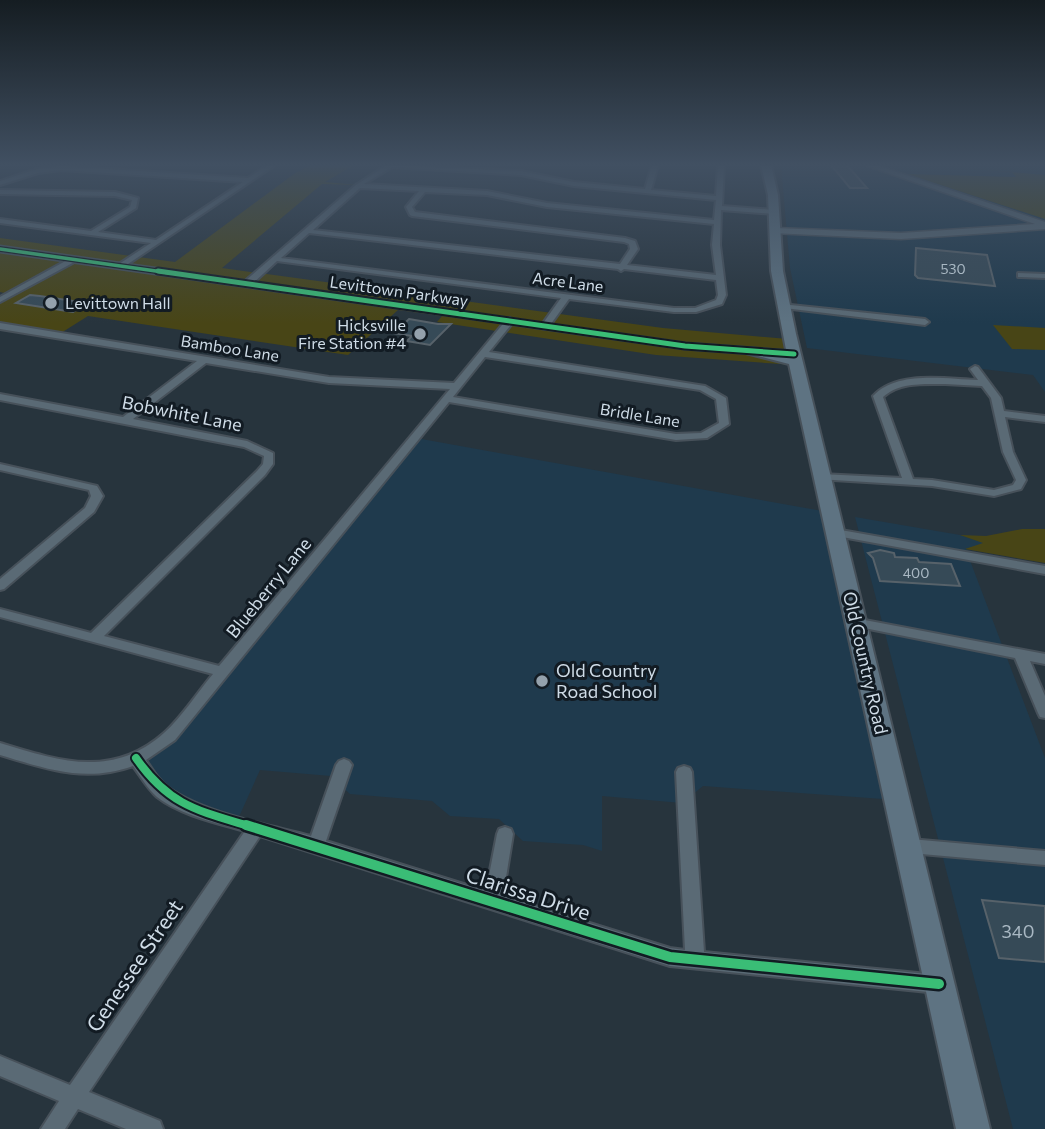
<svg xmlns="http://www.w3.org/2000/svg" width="1045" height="1129" font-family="Commissioner,sans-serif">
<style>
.built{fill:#1f3a4d}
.green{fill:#484516}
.building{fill:#364a57;stroke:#57626a;stroke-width:2}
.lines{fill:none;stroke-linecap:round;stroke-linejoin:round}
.minor-casing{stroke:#47515a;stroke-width:4}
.tertiary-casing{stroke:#47515a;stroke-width:3}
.primary-casing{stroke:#47515a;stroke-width:4}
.minor{fill:#5a6a75;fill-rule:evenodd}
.tertiary{fill:#5a6a75;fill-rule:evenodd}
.primary{fill:#5e7382;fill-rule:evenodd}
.cycleway-far3-casing{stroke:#121b23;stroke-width:6}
.cycleway-far2-casing{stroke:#121b23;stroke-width:9}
.cycleway-far1-casing{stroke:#121b23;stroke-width:12}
.cycleway-casing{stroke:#121b23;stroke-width:15}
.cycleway-far3{stroke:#3abd76;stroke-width:3.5}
.cycleway-far2{stroke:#3abd76;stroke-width:5}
.cycleway-far1{stroke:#3abd76;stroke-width:8}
.cycleway{stroke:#3abd76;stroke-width:10}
.poi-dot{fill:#94a1ac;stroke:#121b23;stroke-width:2.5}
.labels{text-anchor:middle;stroke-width:6;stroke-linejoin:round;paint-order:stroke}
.number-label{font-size:14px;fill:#a9b8c3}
.far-street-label{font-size:16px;fill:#cfdce7;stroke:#121b23}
.far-poi-label{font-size:16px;fill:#cfdce7;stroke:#121b23;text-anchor:start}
.street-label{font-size:18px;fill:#cfdce7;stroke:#121b23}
.poi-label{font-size:18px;fill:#cfdce7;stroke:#121b23;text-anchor:start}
.near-number-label{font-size:18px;fill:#a9b8c3}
.near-street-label{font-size:21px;fill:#cfdce7;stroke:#121b23}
</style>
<rect width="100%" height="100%" fill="#27343d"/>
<path class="built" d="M781,165H864L1045,226V392L1033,375L807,348L790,268Z
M875,165H1045V221Z
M416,438L828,512L897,800L703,786L682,803L602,796V851L583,845L523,841L499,819L450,816L432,801L350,794L331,776L260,770L238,819L205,811L167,792L139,759L155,751Z
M855,517L960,535L985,543L966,550L1045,758V1129H1013Z"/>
<path class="green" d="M311,165H354L325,182L358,185L322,184L222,268L663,328L788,339L795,365L656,355L437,322L442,316L398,310L348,355L88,316L61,333L0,323V301L9,294L0,292V238L175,262L294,174Z
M930,165L1045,175V219L907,174L1016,177L1012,172Z
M993,325L1045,328V350L1012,349Z
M1022,529H1045V563L965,549L983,543L960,535L986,536Z"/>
<path class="building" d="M831,165H847L867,188H850Z
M916,248L987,255L995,286L918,278L915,275Z
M30,295L40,296L87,303L73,312L16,303Z
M409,319L438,324H451L430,345L407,341L412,336L387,332L397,323L404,324Z
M880,550L894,553L895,557L917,558L919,562L951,564L960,586L880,581L873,558L868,553Z
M982,900L1045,906V962L999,958Z"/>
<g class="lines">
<defs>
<path id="minor" d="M268,165H275L122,268H119V264L151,243L0,223V219L91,231L130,207L132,200L115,196L0,194V190L115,192L138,198L136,208L98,232L156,240L243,182L61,170L38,173L0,185V181L37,169L61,166L248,178Z
M387,165L521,171L574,182L645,189L652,165H658L651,190L716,196L718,165H724L722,206L774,210L777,212L774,214L721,210L720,245L726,295L722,304L696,312H674L569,299L548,328L545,329L541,326L561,298L277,261L250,286H244V282L356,185ZM392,167L521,175L574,186L716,200L714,220L547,203L487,191L364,184ZM360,188L419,191L406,207L410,215L412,216L624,242L629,244L630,249L620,264L313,230ZM425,192L487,195L547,207L714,224L712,245L716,275L627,265L638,249L635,241L625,238L415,212L412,207ZM309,233L618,269L621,271L624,269L716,280L718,295L716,300L695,308H674L281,258Z
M71,258L78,260L0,302V297Z
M1018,273L1045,274V278L1021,277H1018Z
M781,304L925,319L929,322L925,325L784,308L780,306Z
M510,318L514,321L489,352L705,386L726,398L729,424L707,438L676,440L449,402L175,740L146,760C153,771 160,782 170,789C206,814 269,825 311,836L336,765L339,761L344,759L349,761L352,765L326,841L486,891L497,834L499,829L505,827L511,829L513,834L503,896L670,948L685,950L676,772L678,768L684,766L690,768L692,772L704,952L938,975L945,978L947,984L945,990L938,993L670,966L260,836L89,1092L160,1121L163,1129H126L78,1109L65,1129H41L59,1101L0,1076V1056L70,1085L245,831C217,823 180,815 157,797C147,788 141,777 133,766C85,783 47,769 0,755V743C59,761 112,779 164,733C182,717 197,693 213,674L0,617V609L91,633L257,471L263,464L264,456L244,447L0,400V394L123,417L197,361L0,329V323L329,377L454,383L507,319ZM485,357L700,390L716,399L719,423L701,433L676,434L453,397ZM206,363L329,383L450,389L219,666L104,636L265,475L273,464V453L247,441L133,419Z
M975,366L978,367L1001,398L1004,411L1045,416V422L1005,417L1013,452L1026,480L1021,489L994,496L932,486L817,479L816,477L821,474L902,478L873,396C897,370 946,379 978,380L970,369ZM945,384L982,386L991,398L1003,452L1016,480L1013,485L994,490L932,480L913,479L883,397C899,382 924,384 945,384Z
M0,464L97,486L103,496L94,512L4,589L0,590V579L85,508L91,496L89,490L0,470Z
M835,529L1045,566V574L831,535L829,533Z
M854,618L1045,654V664L1030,661L1045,696V718L1040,717L1038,713L1015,658L849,625L847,622L849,619Z
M910,839L1045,851V865L910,853L904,851L902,846L904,841Z"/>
<path id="tertiary" d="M865,165H876L1045,222V229L901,239L772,233L771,231L775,228L901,233L1035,224Z
M0,246L685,343L794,351L800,354L794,357L685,349L0,252Z"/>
<path id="primary" d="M761,165H771L778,195L783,271L796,334L990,1129H956L789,364L742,352L749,348L787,355L771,271L768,195Z"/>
</defs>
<use href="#minor" class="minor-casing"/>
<use href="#tertiary" class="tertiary-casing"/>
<use href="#primary" class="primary-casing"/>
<use href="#minor" class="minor"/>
<use href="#tertiary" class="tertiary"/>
<use href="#primary" class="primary"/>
<defs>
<path id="cycleway-far3" d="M0,249L170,273"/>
<path id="cycleway-far2" d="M158,271L685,346L794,354"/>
<path id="cycleway-far1" d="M136,758C169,806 199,811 252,827"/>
<path id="cycleway" d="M246,825L670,957L939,984"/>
</defs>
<use href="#cycleway-far3" class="cycleway-far3-casing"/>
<use href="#cycleway-far2" class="cycleway-far2-casing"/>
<use href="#cycleway-far1" class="cycleway-far1-casing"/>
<use href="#cycleway" class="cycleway-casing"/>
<use href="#cycleway-far3" class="cycleway-far3"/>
<use href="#cycleway-far2" class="cycleway-far2"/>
<use href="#cycleway-far1" class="cycleway-far1"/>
<use href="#cycleway" class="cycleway"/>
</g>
<linearGradient id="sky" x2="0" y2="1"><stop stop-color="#151d22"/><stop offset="0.51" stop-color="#415062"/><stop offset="1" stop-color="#415062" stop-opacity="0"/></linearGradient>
<rect width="1045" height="323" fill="url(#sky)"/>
<g class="poi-dot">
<circle cx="51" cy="303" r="7"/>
<circle cx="420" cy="334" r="7"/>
<circle cx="542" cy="681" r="7"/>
</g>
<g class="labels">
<g class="number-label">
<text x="953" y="274">530</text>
<text x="916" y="578">400</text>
</g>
<g class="far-street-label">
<text transform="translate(568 282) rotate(7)" y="6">Acre Lane</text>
<text transform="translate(399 291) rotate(8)" y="6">Levittown Parkway</text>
<text transform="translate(230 348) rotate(9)" y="6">Bamboo Lane</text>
<text transform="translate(640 415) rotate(9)" y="6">Bridle Lane</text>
</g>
<g class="far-poi-label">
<text x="65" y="309">Levittown Hall</text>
<text x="406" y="331" text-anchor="end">Hicksville<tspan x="406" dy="18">Fire Station #4</tspan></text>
</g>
<g class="street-label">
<text transform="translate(182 414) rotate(11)" y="6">Bobwhite Lane</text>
<text transform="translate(269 588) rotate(-51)" y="6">Blueberry Lane</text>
<text transform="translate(865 663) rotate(77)" y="6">Old Country Road</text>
</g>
<g class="poi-label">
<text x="556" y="677">Old Country<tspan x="556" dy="21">Road School</tspan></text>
</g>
<g class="near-number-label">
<text x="1018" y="938">340</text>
</g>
<g class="near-street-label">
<text transform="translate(528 894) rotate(18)" y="7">Clarissa Drive</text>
<text transform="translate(135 966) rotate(-56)" y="7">Genessee Street</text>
</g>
</g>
</svg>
